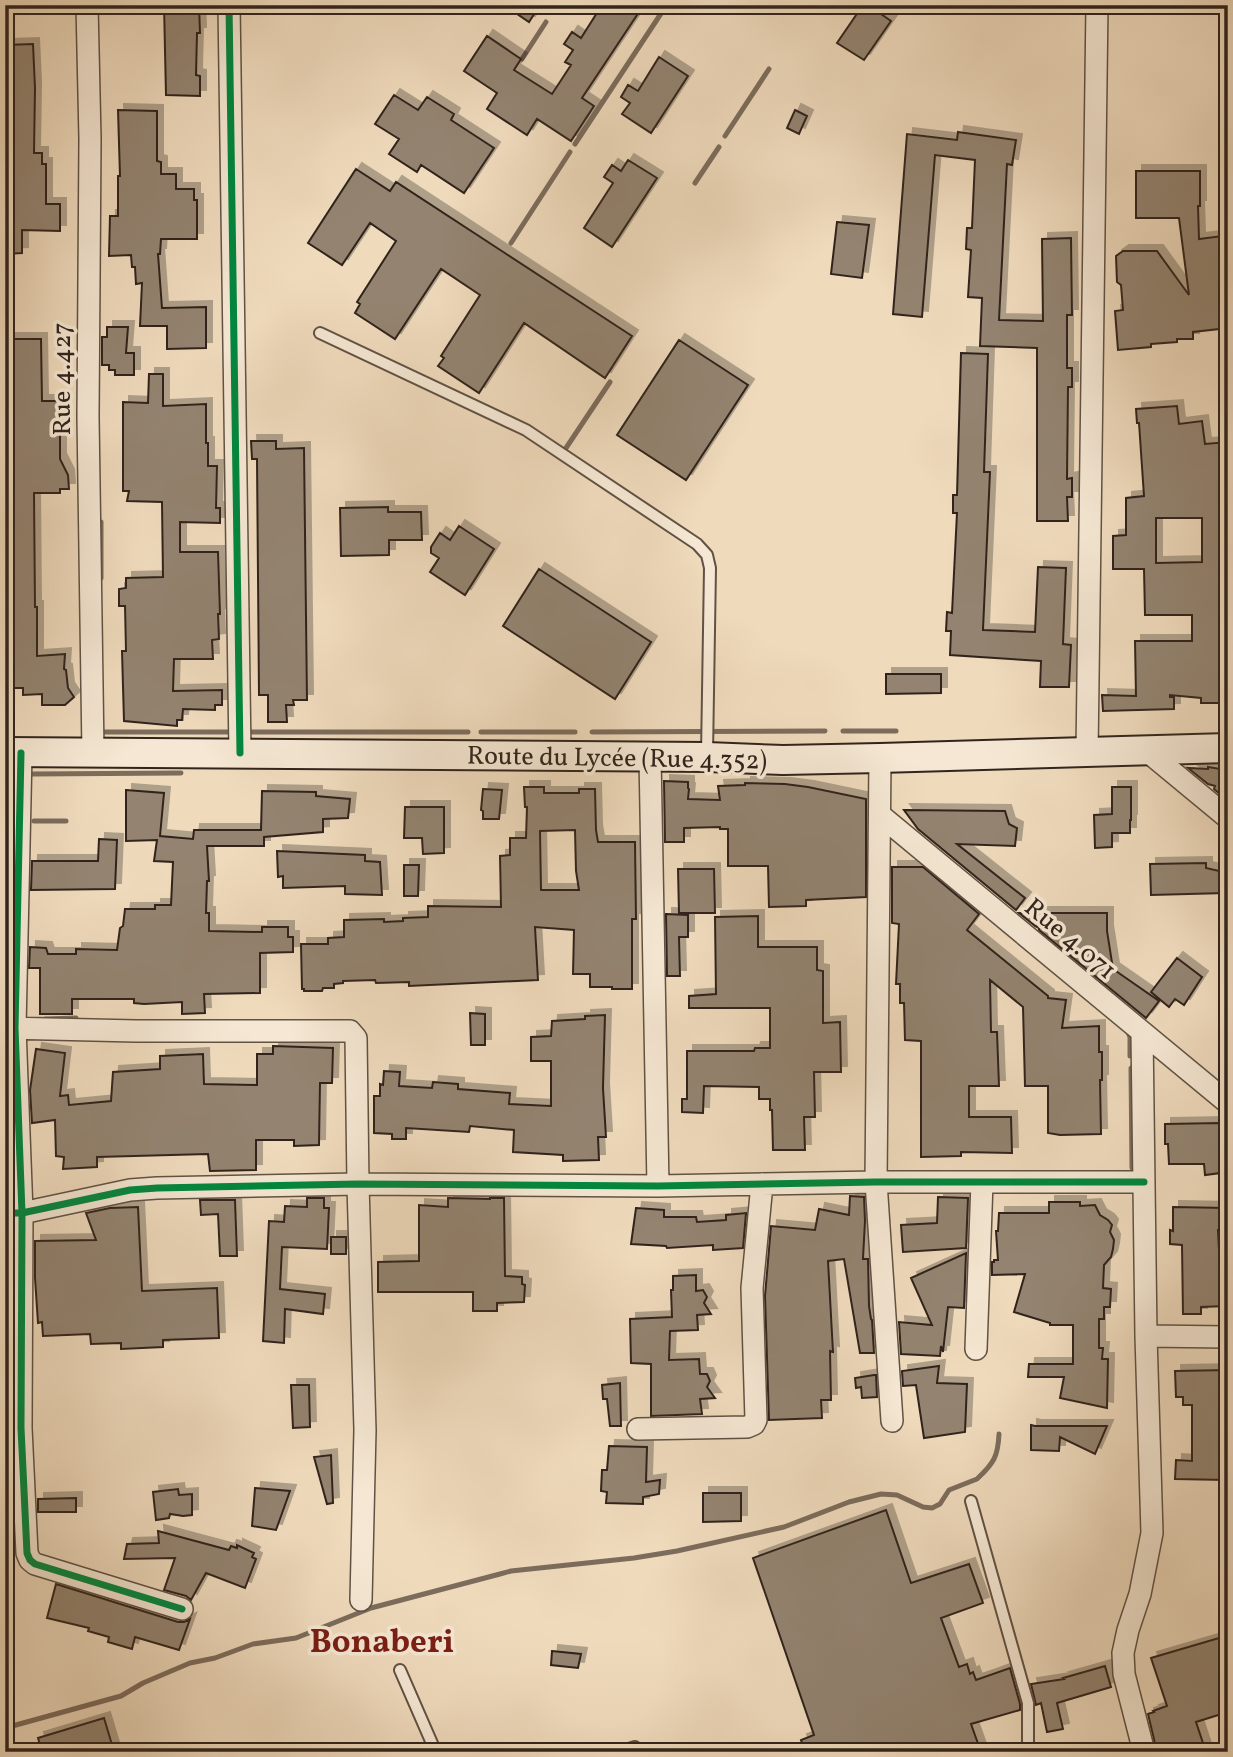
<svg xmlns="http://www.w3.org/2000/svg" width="1233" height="1757" font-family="Vollkorn,serif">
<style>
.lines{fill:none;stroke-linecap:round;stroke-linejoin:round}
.stream{stroke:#7c6c5c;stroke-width:5}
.building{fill:#93836f;stroke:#30241c;stroke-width:2;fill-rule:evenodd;filter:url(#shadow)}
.service-casing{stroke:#605244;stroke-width:14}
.minor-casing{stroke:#605244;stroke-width:24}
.secondary-casing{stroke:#30241c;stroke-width:32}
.service{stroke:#f5e7d3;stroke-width:10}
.minor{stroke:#f5e7d3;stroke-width:21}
.secondary{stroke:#f5e7d3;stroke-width:28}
.cycleway-casing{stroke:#f5e7d3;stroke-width:11}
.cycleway{stroke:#00873e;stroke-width:7}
.labels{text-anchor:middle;stroke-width:7;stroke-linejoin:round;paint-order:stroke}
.street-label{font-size:26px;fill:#30241c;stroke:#f5e7d3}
.district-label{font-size:33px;font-weight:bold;fill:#7a1f14;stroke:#f5e7d3}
</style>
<defs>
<filter id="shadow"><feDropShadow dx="6" dy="-6" stdDeviation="0" flood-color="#0004"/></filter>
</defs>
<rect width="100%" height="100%" fill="#efdabc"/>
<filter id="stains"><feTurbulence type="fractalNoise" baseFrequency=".00286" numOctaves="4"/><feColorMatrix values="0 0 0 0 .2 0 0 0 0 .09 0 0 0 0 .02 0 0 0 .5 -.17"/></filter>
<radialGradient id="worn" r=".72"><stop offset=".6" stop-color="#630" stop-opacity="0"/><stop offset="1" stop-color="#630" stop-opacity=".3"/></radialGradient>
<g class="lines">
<path class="stream" d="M522,59L546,22
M725,136L769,69
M575,144L662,12L653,5
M695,183L719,147
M511,243L570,152
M564,451L610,382
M101,578V522
M843,731H896
M100,732H231
M248,732H297
M296,732H468
M481,732H575
M592,732L825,731
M32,774L181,773
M5,807L7,809L5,838
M34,821H66
M45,1019L76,1018
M1127,1030L1130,1037V1056
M1131,1068L1132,1168
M978,1478C994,1463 998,1456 999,1434
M5,1728L121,1696L143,1683L190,1663L215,1658L253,1644L296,1638L371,1608L500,1574L511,1571L634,1558L677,1551L784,1527L849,1502L881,1494L897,1495L923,1507L932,1508L940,1504L949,1490L977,1479"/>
</g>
<path class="building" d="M164,5H199L200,33H197L196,75L200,76V96L166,95Z
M504,5H540L529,22Z
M602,5H628L639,12L582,98L594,106L571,141L537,119L527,135L487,109L497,93L464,71L487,36L521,59L514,70L552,94L571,65L565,62L573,50L564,44L572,32L581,38Z
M863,5H868L891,21L864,60L837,43Z
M33,44L35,88L34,153H42V164H46V204H60V231L22,230V253L5,254V45Z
M659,57L688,76L651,133L622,114L630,103L621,97L628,85L638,91Z
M394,95L418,110L427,97L454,114L451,120L494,148L464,193L421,165L417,172L389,154L399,139L375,124Z
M118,110L157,111V161L161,162V174H176V189H194V200H197V239H161L160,254H158L162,308L206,307V348L167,349V326H140L142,283L136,284L135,267H132L131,255L109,256L110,216H118V176H120Z
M795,110L807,116L799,134L787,128Z
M958,132L1016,140L1012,165L1007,164L999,320L1043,321L1042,239L1071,238L1072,315H1067V368H1072V387H1068L1067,479L1072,478V497H1067L1068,521H1037V348L980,346L982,298L968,297L971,250L966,249L967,228H972L975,160L935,155L922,317L893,314L907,134L957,140Z
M628,160L657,178L612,247L584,228L613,183L604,177L612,165L621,171Z
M356,169L390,191L396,182L632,336L605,378L524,323L479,393L438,366L444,358L441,356L480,295L441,269L395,339L355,313L360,304L357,302L396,241L370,223L342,265L308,243Z
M1136,171H1200V206H1198L1199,239L1222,236L1228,264V328L1193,332V339H1177V342L1151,344V347L1118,350L1115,311L1123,310L1121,285L1117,282L1116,256L1123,251H1157L1189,295L1179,218H1136Z
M837,222L869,225L862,278L831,274Z
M107,327H128L126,353H134V375H115V370H109V365H102V337H107Z
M5,339H41L42,401H60V459L68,475L69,489H60V493H34L35,607H37V656L65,654L64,669L66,670L68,688L74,697L65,705H42V694L23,695V688H5Z
M679,340L748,385L686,480L617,435Z
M961,353L988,354L984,472H990L983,630L1035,632L1038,567L1066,568L1063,644L1071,645L1069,687H1040L1041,661L950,655L951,631H946L947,612L952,613L957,513H953V495H957Z
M149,374H163V406L206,404V443H208V466H217L216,508H220V523L180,522V552H218L220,614H218L219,639L212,640L213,659H174L173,691L222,690V705H215V710L183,709L182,720H177V726L124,721L122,651H126L125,606H119V589L126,588V578L163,577L162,502L127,501L129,491H123V402L148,403Z
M1177,406L1179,424L1202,421L1205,444L1228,442V703H1201V698L1170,695V697H1174V709L1103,711L1102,695L1136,696L1135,641H1192V615H1145L1144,569H1113V536L1126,535V498L1144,496L1139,423H1137L1136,409ZM1156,518H1202V562L1156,563Z
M251,441H276V449L304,448L307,700H293L294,705H286L287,722H268V695H259L257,459H252Z
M388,507V512H421L422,540H389V555L341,556L340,508Z
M459,526L494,549L465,595L430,572L439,558L431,553V547L440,533L450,540Z
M539,569L651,642L615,699L503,626Z
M886,674H941V693L886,694Z
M1222,765H1228V801L1214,789L1215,786L1208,784L1188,768L1208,769V767L1220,769Z
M664,781L688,782V788L689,789L688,799L720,800L718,786L745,785V783L785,784L808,787L866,799V897L806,900V906L769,907L768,866H728V829H720V827L684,828V842H665Z
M524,787H544V793H579V789H595L596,830L598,842H635L636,919H632V989H612V987H590V974H573L574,930L535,927L538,980L409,986V982L376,983L375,980L343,981V983L334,984V988H323L322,991H304V989H302L301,944H328V938L344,937V920L384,919V922L403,921V918L428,917V906L501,907L500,856L510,855V838H526L527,807H525ZM575,830L576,871L579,890H541L540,831Z
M1112,787H1131V820H1130V833H1112V847L1095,848L1094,815L1112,814Z
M483,789L502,790L499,819H483V811L481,810Z
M126,790L164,793L160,836L193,839L194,830H261L262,791L316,792V796L350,799L348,818L323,819V832L264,837V846H207L209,881H207L206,913H209V931L262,932V927H288V937H293V952L260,953V993L204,994L205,1013L182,1014V1002L144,1004L134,1003V999H72V1014H40V968H29L30,947L46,948L48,954H76V949L117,950L120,928L123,926L125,909H155V905H171L173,862L154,861L157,840L126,841Z
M405,807H444V853L423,854L422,838H404Z
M904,810L1005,811L1009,824L1017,828L1015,846L957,844L1025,898L1016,910L918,829Z
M99,839L117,840L115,889L31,890L32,861H98Z
M277,851L365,855V861L380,862L382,895L345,894V886L283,888V876L278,877Z
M1206,863V868L1228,873L1226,893L1151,895L1150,864Z
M404,865H419L418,896H404Z
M892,867H923L979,914L967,930L1048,996V998L1066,1000L1062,1028L1099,1026V1052H1102V1080H1100L1101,1134L1060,1135L1048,1133V1086H1025L1023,1007L990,980L991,1032H997L999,1086H969V1117H1011L1012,1153L961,1152V1156L921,1157V1041L905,1040L904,1003H900V984H896L899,924L892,923Z
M678,869H714L715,913H679Z
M1019,913H1107V931L1113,969L1159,1001L1146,1018L1039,930V928L1035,926Z
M666,914L688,915V937H679L680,976H667Z
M758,916V947H817V970L823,971V1023L840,1022L841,1072H814L815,1117H804L805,1150H773L772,1110H770V1099H759V1087L704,1086L703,1113L682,1112V1099H687V1051H754L755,1048H770V1008H689V996L716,994L715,917Z
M1177,958L1202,977L1184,1005L1175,999L1169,1007L1151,992Z
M470,1013L485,1014V1045H471Z
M605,1015L603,1088L606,1137H598L599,1160L563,1161V1155L513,1152L514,1130L470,1126L469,1132L406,1128V1139H392V1134L374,1133V1096H380V1084L383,1085L384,1071L400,1072L399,1086L432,1088L433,1082L458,1084V1089L510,1093L509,1104L551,1106V1061H531V1037L551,1036L552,1021L585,1019V1016Z
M273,1046L333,1048L332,1083H320L319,1145L294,1146V1140H256V1170L210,1171L208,1154L97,1157V1167L63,1169L64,1157L56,1156L55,1120L32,1123L30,1090L36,1049L65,1053L60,1096L68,1095L69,1105L111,1101L113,1072L160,1069V1056L203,1054L204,1084L257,1085V1054H273Z
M1220,1123V1173L1205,1175L1204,1164H1169L1168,1144H1165V1124Z
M850,1196L864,1197L865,1221L863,1259H868L869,1306L871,1319L872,1320L874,1353H860L844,1259L828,1261L833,1352L830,1351L831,1400H821L822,1418L769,1420L765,1296L771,1226L815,1230L819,1209L849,1215Z
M938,1197L968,1198L966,1248L903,1252L901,1225L937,1223Z
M307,1198H324V1208H329L327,1249L282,1247L280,1289L325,1294L323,1314L285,1309L284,1343L263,1341L269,1221L284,1222L285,1206L307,1207Z
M448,1198L490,1199V1198H504L505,1276L522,1277V1284L525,1285L524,1302L497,1303V1311H473V1292H378V1262L419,1261V1205L448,1207Z
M200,1200H235L237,1256H220L218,1214L201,1215Z
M1049,1202H1080V1206L1095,1205L1100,1215L1108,1220L1112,1225L1110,1232L1114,1240L1113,1249L1111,1257L1104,1265L1103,1288L1111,1289L1110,1307H1104V1319H1099V1348H1103L1102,1359H1108L1107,1408L1060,1398L1064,1377H1028L1029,1364H1073V1325H1050V1323L1014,1312L1025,1274L992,1275V1262H994V1260H998L996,1231H998L999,1213H1049Z
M138,1207L142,1291L217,1288L219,1338L163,1340V1347L121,1349V1343L91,1344L90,1334L43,1336L42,1322L38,1323L35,1278V1241L96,1240L86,1213L110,1208Z
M1173,1207L1228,1208V1230H1218L1220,1269H1227V1306L1201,1307V1314H1183L1182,1245L1170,1244V1230L1173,1231Z
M636,1208L664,1210V1217H696L697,1222L726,1220V1215L746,1213L743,1248L713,1250V1245L667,1248L666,1246L631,1244Z
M331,1237H346V1254H331Z
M966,1253L964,1308L948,1307L943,1352L941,1346L940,1356L901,1354L899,1322L932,1325L911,1278Z
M696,1275V1291L703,1290L707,1297L704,1303L711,1314L697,1315L698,1330L670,1331L669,1360L699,1359L700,1374H707L710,1381L707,1387L715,1398L700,1399L702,1414L651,1416V1364L631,1363L630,1319L672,1317L671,1290H673V1276Z
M939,1366L937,1383L967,1384L965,1432L924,1438L916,1385L903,1386L902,1371Z
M1228,1370V1454L1226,1480L1175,1479L1176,1460L1192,1461V1405H1183V1397H1176L1175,1371Z
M874,1375H876L877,1397L862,1398L861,1387L856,1388L855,1378Z
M620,1383L621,1426H610L607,1399H603L602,1385Z
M291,1385H309L310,1427L293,1428Z
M1031,1425L1035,1426H1107L1095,1454L1060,1437L1059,1451L1031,1450Z
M609,1446L647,1447L646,1482L660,1480L659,1494L643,1497V1504L606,1503L607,1492L601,1491L602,1470H607Z
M331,1455L333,1503L327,1504L314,1457Z
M255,1488L290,1491L276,1530L252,1526Z
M178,1489L179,1495L192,1494V1515L183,1516L170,1514L169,1518L156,1520L153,1492Z
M703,1493H741V1521L703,1522Z
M76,1498V1512H38V1499Z
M886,1510L911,1583L969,1564L983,1603L941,1618L959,1667L967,1664L970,1674L973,1672L976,1680L1010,1668L1020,1704V1710L971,1724L981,1752H805L801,1740L814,1735L753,1558Z
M158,1531L229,1550L231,1546L237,1548V1545L254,1553L252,1557L256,1559L245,1588L206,1573L191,1600L186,1596L164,1590L175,1558L124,1559L127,1544L159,1543Z
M56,1584L178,1622H184L190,1619L179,1650L135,1637L132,1649L108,1642L109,1637L88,1631L89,1628L47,1618Z
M1219,1638L1224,1660L1228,1659V1712L1196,1722L1206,1752H1157L1148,1714L1154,1712L1153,1711L1167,1706L1151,1658Z
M552,1651L581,1654L578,1668L551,1665Z
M1105,1666L1111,1687L1057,1703L1063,1729L1047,1732L1041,1703L1036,1705L1031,1684L1064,1679L1063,1678Z
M104,1718L113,1748L101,1752H90L89,1746L71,1752H42L38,1738Z"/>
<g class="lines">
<defs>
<path id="service" d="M320,333L526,430L697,544L707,555L710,568L707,754
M971,1501L1028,1703V1752
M400,1670L434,1748L438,1752
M620,1752L635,1747"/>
<path id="minor" d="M87,5L90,139L88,417L93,753
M229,5L240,753
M1147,751L1228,818
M21,753L15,1028L22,1213L21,1428L27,1553L30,1560L35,1564L182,1609
M1087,753L1097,5
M650,757L658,1186
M880,758L876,1182L892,1421
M880,815L1228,1103
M5,1028L136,1031H350L356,1038L358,1184L365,1430L361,1600
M1142,1033L1146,1336L1152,1533L1140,1594L1128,1630L1123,1653L1124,1674L1144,1752
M5,1213H22L130,1190L157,1188L358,1184L658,1186L876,1182H1144
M1146,1336L1228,1337
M976,1349L982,1182
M638,1429L747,1427L754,1424L756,1420L752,1288L762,1184"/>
<path id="secondary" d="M5,752L707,757L783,760L880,758L1228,748"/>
</defs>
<use href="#service" class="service-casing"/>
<use href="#minor" class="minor-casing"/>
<use href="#secondary" class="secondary-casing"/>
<use href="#service" class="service"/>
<use href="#minor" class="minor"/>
<use href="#secondary" class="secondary"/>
<defs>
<path id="cycleway" d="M229,5L240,753
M21,753L15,1028L22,1213L21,1428L27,1553L30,1560L35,1564L182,1609
M5,1213H22L130,1190L157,1188L358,1184L658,1186L876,1182H1144"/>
</defs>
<use href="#cycleway" class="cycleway-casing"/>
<use href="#cycleway" class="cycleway"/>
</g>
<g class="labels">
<g class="street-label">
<text transform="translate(61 379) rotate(-90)" y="9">Rue 4.427</text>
<text transform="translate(617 757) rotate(1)" y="9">Route du Lycée (Rue 4.352)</text>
<text transform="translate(1071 938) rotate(40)" y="9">Rue 4.071</text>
</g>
<g class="district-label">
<text x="382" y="1652">Bonaberi</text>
</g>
</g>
<rect width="1233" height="1757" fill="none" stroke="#efdabc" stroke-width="28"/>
<rect x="7" y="7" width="1219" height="1743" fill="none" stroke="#30241c" stroke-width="3.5"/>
<rect x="14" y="14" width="1205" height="1729" fill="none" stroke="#30241c" stroke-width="2"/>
<rect width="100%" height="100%" filter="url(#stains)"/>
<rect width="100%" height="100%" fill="url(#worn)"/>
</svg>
